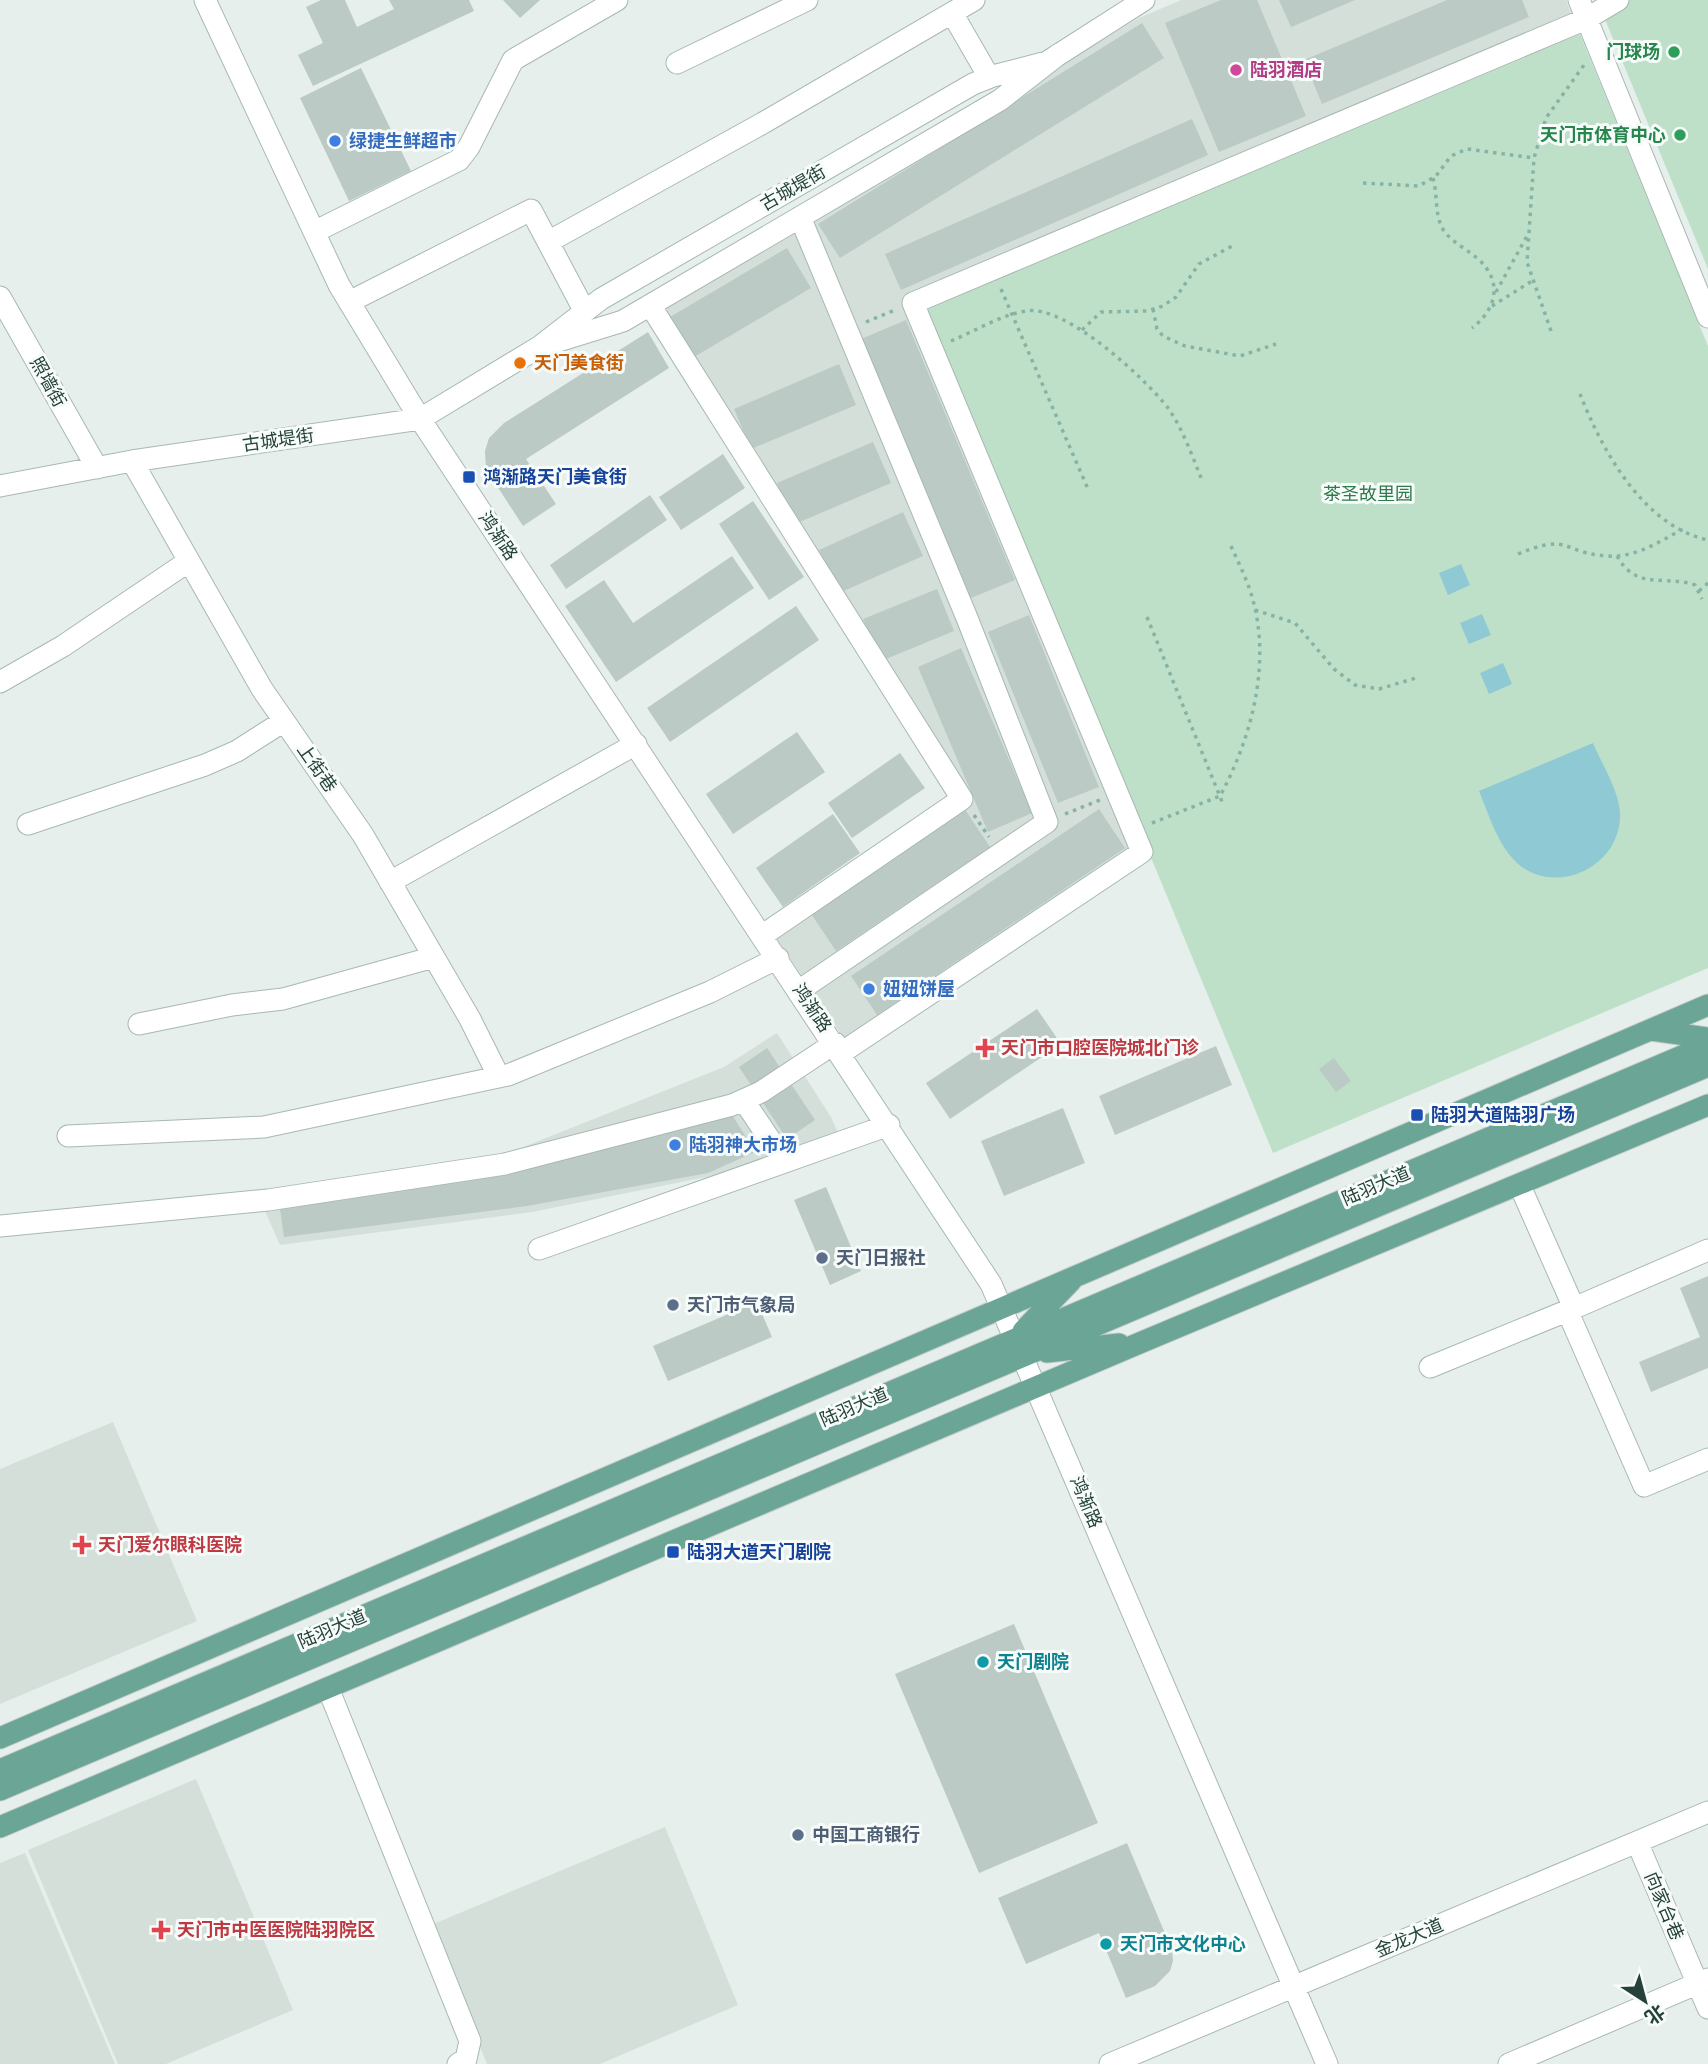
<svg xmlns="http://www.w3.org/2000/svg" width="1708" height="2064" font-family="Overpass,'Noto Sans SC',sans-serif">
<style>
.built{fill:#d4dfda}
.green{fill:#bfe0c8}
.water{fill:#8ec9d4}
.building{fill:#bbcac4}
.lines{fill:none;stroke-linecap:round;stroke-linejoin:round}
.minor-casing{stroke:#a8b8b2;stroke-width:23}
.major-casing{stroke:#c2cac8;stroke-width:23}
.path{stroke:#86b3a5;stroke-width:3.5;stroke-dasharray:3.5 5;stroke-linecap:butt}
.minor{stroke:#fff;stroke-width:21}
.major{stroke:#6aa596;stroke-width:21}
.leisure-dot{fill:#2e9e5b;stroke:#f7fbf9;stroke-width:2.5}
.hotel-dot{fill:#d1479c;stroke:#f7fbf9;stroke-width:2.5}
.shop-dot{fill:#3f7fe0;stroke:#f7fbf9;stroke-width:2.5}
.food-dot{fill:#e8710a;stroke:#f7fbf9;stroke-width:2.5}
.transit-dot{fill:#1a4fb4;stroke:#f7fbf9;stroke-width:2.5}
.health-dot{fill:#e0444e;stroke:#f7fbf9;stroke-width:2.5}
.service-dot{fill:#5c6f8a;stroke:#f7fbf9;stroke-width:2.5}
.culture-dot{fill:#0f9aa8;stroke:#f7fbf9;stroke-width:2.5}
.labels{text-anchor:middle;stroke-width:6;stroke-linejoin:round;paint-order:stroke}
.leisure-label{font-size:18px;font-weight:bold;fill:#27864d;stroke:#f7fbf9;text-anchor:end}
.hotel-label{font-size:18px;font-weight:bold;fill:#b23c85;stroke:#f7fbf9;text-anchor:start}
.shop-label{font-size:18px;font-weight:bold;fill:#366cbe;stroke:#f7fbf9;text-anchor:start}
.street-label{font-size:18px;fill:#24423a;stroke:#f7fbf9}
.food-label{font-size:18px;font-weight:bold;fill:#c56008;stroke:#f7fbf9;text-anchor:start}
.transit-label{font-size:18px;font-weight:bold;fill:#164399;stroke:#f7fbf9;text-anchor:start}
.park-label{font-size:18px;fill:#2d7a4b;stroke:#f7fbf9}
.health-label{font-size:18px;font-weight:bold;fill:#be3a42;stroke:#f7fbf9;text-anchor:start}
.service-label{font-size:18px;font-weight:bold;fill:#4e5e75;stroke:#f7fbf9;text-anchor:start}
.culture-label{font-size:18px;font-weight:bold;fill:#0d838f;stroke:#f7fbf9;text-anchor:start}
</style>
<rect width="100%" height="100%" fill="#e6efeb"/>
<path class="built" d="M1181,0H1566L1573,18L907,297L1138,849L847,1043L767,924L952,799L647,318L1139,18Z
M777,1033L831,1117L840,1137L761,1166L532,1212L280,1245L257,1193L511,1152L724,1067Z
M113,1422L197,1621L0,1704V1469Z
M196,1779L293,2010L166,2064H118L28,1850Z
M665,1827L738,2005L600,2064H487L431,1925Z
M25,1853L115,2064H0V1863Z"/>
<path class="green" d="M1597,0H1708V269Z
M1580,34L1708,346V968L1273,1153L925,310Z"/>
<path class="water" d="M1461,564L1470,585L1448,595L1439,573Z
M1482,614L1491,635L1469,644L1460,623Z
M1503,663L1512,684L1489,694L1480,673Z
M1593,743C1602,765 1622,795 1620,819C1617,869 1553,897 1516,862C1497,843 1489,815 1479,791Z"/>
<path class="building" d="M321,0H345L357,27L394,9L389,0H469L474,11L313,86L298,55L323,43L306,7Z
M503,0H540L520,18Z
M1221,0H1257L1306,116L1219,152L1165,23Z
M1279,0H1355L1291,27Z
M1447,0H1522L1529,17L1322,104L1304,60Z
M1142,23L1164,58L840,258L818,224Z
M361,68L411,171L349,201L300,98Z
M1192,119L1208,155L901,290L885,254Z
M787,248L811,288L694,357L670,317Z
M906,320L1015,580L971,598L861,339Z
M648,332L669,368L526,459L556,504L523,526L486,469L485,451L489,438L504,423Z
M839,364L856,405L751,449L734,409Z
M873,442L891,483L795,524L777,483Z
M723,454L745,488L681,530L659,497Z
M650,495L667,520L566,589L550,565Z
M753,501L804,577L769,600L719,524Z
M903,512L923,556L839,593L819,550Z
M732,556L754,588L616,682L565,606L604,580L633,623Z
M937,589L954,631L881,661L863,619Z
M796,606L819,640L670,742L647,708Z
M1029,615L1099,787L1058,803L988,632Z
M961,648L1032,813L988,832L918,667Z
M797,732L825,772L733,834L706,794Z
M900,753L925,788L852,838L828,803Z
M964,808L990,847L836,951L810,912Z
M1099,809L1125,848L877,1015L851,976Z
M833,814L860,853L783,907L756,868Z
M1037,1009L1061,1044L950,1119L926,1083Z
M1216,1046L1232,1085L1115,1135L1099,1096Z
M767,1048L815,1120L787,1139L739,1067Z
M1334,1058L1351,1081L1336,1092L1319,1069Z
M1063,1108L1085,1163L1004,1196L981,1141Z
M731,1113L755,1152L708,1173L527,1206L284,1237L280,1209L489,1177Z
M826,1187L861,1271L830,1285L794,1200Z
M1708,1276V1368L1651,1392L1639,1362L1700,1337L1680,1288Z
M757,1302L772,1337L668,1381L653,1346Z
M1014,1624L1098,1823L979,1873L895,1674Z
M1127,1843L1172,1950L1173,1961L1170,1971L1155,1986L1126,1998L1099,1933L1026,1964L998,1898Z"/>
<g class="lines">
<defs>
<path id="minor" d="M205,0L339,285L420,419L991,1284L1327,2064
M1579,0L1708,317
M952,13L989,77
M1059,54L1000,100L623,321L539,347L601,299L973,84L993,76L1047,62L1144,0
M677,63L807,0
M800,217L967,618L1047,822L800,990
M314,232L459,160L469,147L513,60L617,0
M0,297L97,468
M349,302L531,210L548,242
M650,305L962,799L763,935
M584,310L548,242L763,123L974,0
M132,461L262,689L363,835L470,1019L499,1077
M0,486L132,461L420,419L539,347
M0,682L63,646L189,561
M28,824L205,765L237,751L284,721
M390,882L636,744
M139,1024L232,1005L283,999L434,957
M841,1053L1142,852L913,303L1586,19L1618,0
M744,1101L785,1162
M68,1136L264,1127L508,1075L710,992L778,958
M1520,1186L1574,1308L1708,1250
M0,1226L268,1200L505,1164L732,1105L761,1092L835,1043
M539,1249L889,1125
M1567,1310L1644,1486L1708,1459
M1430,1367L1574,1308
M328,1688L470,2041L466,2059L458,2064
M1637,1842L1708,2008
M1110,2064L1708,1812
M1509,2064L1708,1979"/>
<path id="major" d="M1651,1030L1708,1038
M1023,1331L1071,1281
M1047,1352L1119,1344
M0,1738L1708,1005
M0,1770L1708,1045
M0,1790L1708,1066
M0,1827L1142,1342L1708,1105"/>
</defs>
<use href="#minor" class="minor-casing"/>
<use href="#major" class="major-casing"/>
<path class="path" d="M1433,178C1438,195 1434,216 1444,231C1453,243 1467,249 1478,259C1503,281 1497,309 1472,328
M1363,183L1419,186L1436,176L1451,156L1467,149L1534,158
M1001,289L1088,489
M1496,292L1527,236
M1492,306L1532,281
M1153,309L1157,329L1163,336L1185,346L1240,356L1276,344
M866,322L895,310
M1082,330L1101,312L1147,311L1163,306L1176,297L1199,264L1234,245
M1551,331L1527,262L1534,158L1546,118L1584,65
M951,341C975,331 1001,315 1026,311C1065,304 1145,378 1168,408C1183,429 1192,456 1202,480
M1580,394C1602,450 1643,526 1708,540
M1518,554C1571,532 1561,553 1607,556C1635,558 1659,542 1683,529
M1617,556C1635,588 1658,577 1689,583L1695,585L1702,599
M1699,591L1708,583
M1255,610L1295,623L1334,669L1355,685L1379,689L1416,678
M1147,617L1223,804
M1065,814L1100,800
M974,815L989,837
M1152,823L1220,796C1251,739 1270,668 1254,604C1249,583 1239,564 1230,544"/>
<use href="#minor" class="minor"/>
<use href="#major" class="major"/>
</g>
<g class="leisure-dot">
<circle cx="1674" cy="52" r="7"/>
<circle cx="1680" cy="135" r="7"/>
</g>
<circle class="hotel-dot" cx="1236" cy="70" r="7"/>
<g class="shop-dot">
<circle cx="335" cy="141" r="7"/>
<circle cx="869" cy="989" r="7"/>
<circle cx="675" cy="1145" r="7"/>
</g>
<circle class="food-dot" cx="520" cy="363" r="7"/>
<g class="transit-dot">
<rect x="462" y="470" width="14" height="14" rx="3.5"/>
<rect x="1410" y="1108" width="14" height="14" rx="3.5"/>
<rect x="666" y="1545" width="14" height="14" rx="3.5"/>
</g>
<g class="health-dot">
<path d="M981.5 1037.5h7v7h7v7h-7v7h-7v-7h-7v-7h7z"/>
<path d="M78.5 1534.5h7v7h7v7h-7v7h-7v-7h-7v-7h7z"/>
<path d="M157.5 1919.5h7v7h7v7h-7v7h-7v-7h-7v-7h7z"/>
</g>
<g class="service-dot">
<circle cx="822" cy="1258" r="7"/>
<circle cx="673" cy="1305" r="7"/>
<circle cx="798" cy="1835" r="7"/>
</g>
<g class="culture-dot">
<circle cx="983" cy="1662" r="7"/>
<circle cx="1106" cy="1944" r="7"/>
</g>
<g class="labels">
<g class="leisure-label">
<text x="1660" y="58">门球场</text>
<text x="1666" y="141">天门市体育中心</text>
</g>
<g class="hotel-label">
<text x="1250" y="76">陆羽酒店</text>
</g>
<g class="shop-label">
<text x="349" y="147">绿捷生鲜超市</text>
<text x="883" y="995">妞妞饼屋</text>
<text x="689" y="1151">陆羽神大市场</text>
</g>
<g class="street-label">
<text transform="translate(793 188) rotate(-30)" y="6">古城堤街</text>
<text transform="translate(48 382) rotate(61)" y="6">照墙街</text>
<text transform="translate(278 440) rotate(-8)" y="6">古城堤街</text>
<text transform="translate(498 536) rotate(56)" y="6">鸿渐路</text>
<text transform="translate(317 768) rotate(55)" y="6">上街巷</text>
<text transform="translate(812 1008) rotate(56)" y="6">鸿渐路</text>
<text transform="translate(1376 1186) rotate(-23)" y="6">陆羽大道</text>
<text transform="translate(854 1407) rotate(-23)" y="6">陆羽大道</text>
<text transform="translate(1086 1502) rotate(67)" y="6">鸿渐路</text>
<text transform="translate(332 1629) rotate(-23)" y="6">陆羽大道</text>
<text transform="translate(1664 1906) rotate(67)" y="6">向家台巷</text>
<text transform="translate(1409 1938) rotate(-23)" y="6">金龙大道</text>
</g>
<g class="food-label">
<text x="534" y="369">天门美食街</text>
</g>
<g class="transit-label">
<text x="483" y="483">鸿渐路天门美食街</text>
<text x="1431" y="1121">陆羽大道陆羽广场</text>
<text x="687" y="1558">陆羽大道天门剧院</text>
</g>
<g class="park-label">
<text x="1368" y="500">茶圣故里园</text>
</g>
<g class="health-label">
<text x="1001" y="1054">天门市口腔医院城北门诊</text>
<text x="98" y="1551">天门爱尔眼科医院</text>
<text x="177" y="1936">天门市中医医院陆羽院区</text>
</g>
<g class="service-label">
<text x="836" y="1264">天门日报社</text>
<text x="687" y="1311">天门市气象局</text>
<text x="812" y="1841">中国工商银行</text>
</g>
<g class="culture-label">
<text x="997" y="1668">天门剧院</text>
<text x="1120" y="1950">天门市文化中心</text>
</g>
</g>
<g transform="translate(1645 2001) rotate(144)" stroke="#f7fbf9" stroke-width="5" paint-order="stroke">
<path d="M0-5L12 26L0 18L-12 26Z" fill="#24423a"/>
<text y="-10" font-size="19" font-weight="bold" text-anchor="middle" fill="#24423a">北</text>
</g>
</svg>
